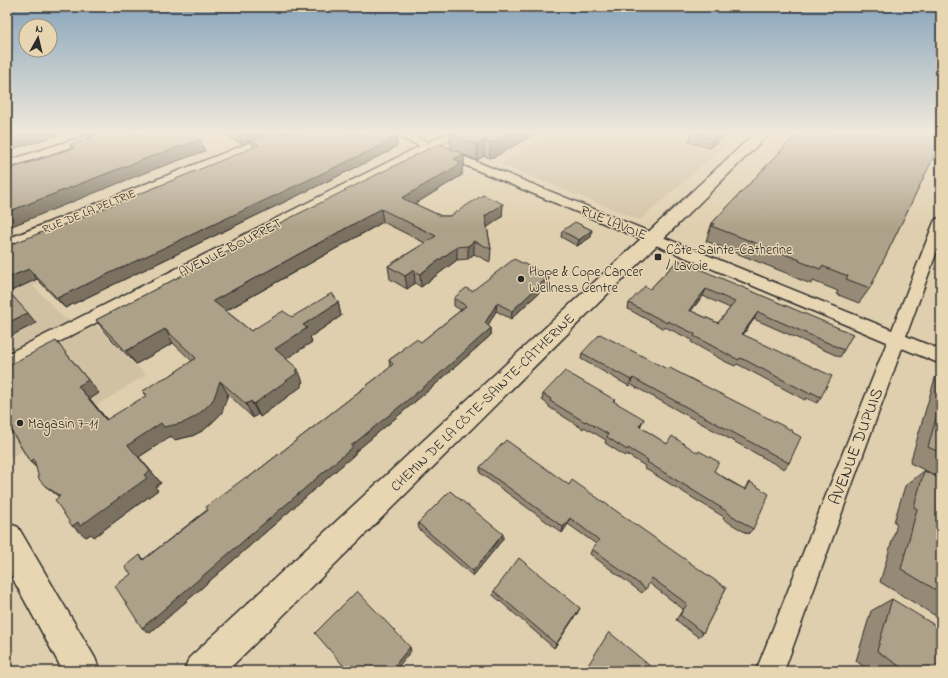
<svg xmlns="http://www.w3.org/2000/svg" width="948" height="678" font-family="'Indie Flower',sans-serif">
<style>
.built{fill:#d1c1a3}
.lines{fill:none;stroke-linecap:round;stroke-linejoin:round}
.street-casing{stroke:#2b2b2b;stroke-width:3}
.secondary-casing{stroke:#2b2b2b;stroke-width:3}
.street{fill:#e8d6b3;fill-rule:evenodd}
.secondary{fill:#e8d6b3;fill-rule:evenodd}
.wall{fill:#968a76;stroke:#2b2b2b;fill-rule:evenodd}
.shaded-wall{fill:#7a7160;stroke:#2b2b2b}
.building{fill:#aea189;stroke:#2b2b2b;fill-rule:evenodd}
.poi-dot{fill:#2b2b2b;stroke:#e8d6b3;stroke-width:1.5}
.labels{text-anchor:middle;stroke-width:3;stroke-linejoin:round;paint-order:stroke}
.far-street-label{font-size:12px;fill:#2b2b2b;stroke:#e8d6b3}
.street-label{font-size:14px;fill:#2b2b2b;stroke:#e8d6b3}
.poi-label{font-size:14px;fill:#2b2b2b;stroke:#e8d6b3;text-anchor:start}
.near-street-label{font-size:17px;fill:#2b2b2b;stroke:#e8d6b3}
</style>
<rect width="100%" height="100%" fill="#e0cfae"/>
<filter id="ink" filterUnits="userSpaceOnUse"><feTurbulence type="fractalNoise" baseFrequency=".025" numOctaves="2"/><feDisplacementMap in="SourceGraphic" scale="8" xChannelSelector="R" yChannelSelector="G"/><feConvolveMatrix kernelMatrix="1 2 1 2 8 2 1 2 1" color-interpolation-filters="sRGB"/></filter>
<g filter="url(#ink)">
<path class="built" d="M552,133H739L640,220L500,164Z
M7,250L39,284L33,286L65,319L94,323L146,375L9,459L7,456Z"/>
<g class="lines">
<defs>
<path id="street" d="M94,133H109L108,135L7,168V161Z
M274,133H288L287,135L7,248V239Z
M393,133H407L429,142L446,133H459L458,135L438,146L892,330L934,222L936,219L941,218V240L906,336L941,350V364L902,348L784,671H756L887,342L429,150L7,369V354L420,146L394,135Z"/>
<path id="secondary" d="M755,133H770L227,671H184L189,658Z
M7,523L18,527L95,658L100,671H63L7,568Z"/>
</defs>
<use href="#street" class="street-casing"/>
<use href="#secondary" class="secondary-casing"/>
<use href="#street" class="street"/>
<use href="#secondary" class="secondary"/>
</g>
<path class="wall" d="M83,133H187L205,151L152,170L72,148L70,145L90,138Z
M221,133H270L242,144Z
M271,133H396L397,146L391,149L392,150L65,308L37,279L9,292L36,323L7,338V246L46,232L253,148L251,141Z
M453,133H536L496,156L490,158L484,156L477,160L464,155V166L462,168V175L415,204L441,216H450L503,204L502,217L487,227L491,249L490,262L474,254L468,259L457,260L421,287L415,283L407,289L390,279L388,266L425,243L383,222L226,311L251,331L292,317L338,302L341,316L310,337L312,342L286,359L303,382L301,383L302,386L260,417L258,414L253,418L228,394L222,412L218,417L204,430L192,436L174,440L171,436L139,457L161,483L155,487L158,490L94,537L91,534L86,537L59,497L44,485L36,467L30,462L12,432L7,428V366L99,393L90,399L107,420L146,396L143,391L171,375L192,361L173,343L136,364L106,334L96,320L261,235L260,233L451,149L450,134Z
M692,133H727L710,148L689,142Z
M798,133L870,288L859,303L836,294L838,291L813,281L811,284L791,276V275L706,241L712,223Z
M562,231L591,237L577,246L561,237Z
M678,260L844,350L840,357L754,319L743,335L821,397L817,403L806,398L805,400L743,367L737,364L735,366L724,361L691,342L692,340L665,327L664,329L628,309L629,303L650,289ZM703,296L730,308L718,323L691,311Z
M548,284L511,319L496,311L488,325L491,328V335L436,384L355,452V454L150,633L131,574L140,555L144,559L388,369L390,367L389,360L403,350L402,349L421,342L461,310L454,306V298L472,291Z
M582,353L667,369L792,432L789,463L784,469L630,384L629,386L581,359Z
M941,372V478L910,463L935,378Z
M543,394L614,402L641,425L640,427L667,444L744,489L750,482L753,529L748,534L723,519L724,517L644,468L645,466L626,454L625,456L605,443L606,440L584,427L583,429L549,407V405L542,400Z
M480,467L569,485L726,588L703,633L698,637L676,620L683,609L649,583L642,593L590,554L592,549L596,544L568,524L562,533L480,473Z
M924,471L941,479V619L880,582L897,524L894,522L905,486Z
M418,523L503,539L473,576L419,529Z
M494,591L578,612L554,648L493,595Z
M892,599L941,671H870L856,661L871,611Z"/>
<path class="shaded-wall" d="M21,133H65L10,150L12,154L7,156V137Z
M88,133H106H94L96,136L90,138Z
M245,133H270L242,144L239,135Z
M386,133H396L397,146L391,149L392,150L65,308L57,298Z
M511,133H536L496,156L490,158V143Z
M720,133H727L710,148L713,139Z
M200,140L205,151L152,170L7,228V212L147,158Z
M484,141V156L477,160V145Z
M464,154V166L462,168V175L403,211L402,198L454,159Z
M503,204L502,217L485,229V216Z
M381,209L383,222L220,314L213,301Z
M592,230L591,237L577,246L579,240Z
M474,241V254L468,259V246Z
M457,247V260L421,287L420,274Z
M29,269L37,279L9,292L7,290V278Z
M414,270L415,283L407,289L405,276Z
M549,276L548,284L511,319L512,311Z
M706,289L703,296L686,316L689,310Z
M338,302L341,316L310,337L312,342L280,363L275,349L303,325Z
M497,303L496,311L485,331V323Z
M758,312L754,319L739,340L742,334Z
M28,313L36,323L7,338V323Z
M491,328V335L436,384L355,452V454L150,633L142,628L351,446Z
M165,329L173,343L136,364L126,351Z
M56,341L99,393L90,399L118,433L78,386Z
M298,369L303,382L301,383L302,386L260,417L254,404L295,371Z
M633,378L629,386L631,380Z
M220,381L228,394L222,412L218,417L204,430L192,436L174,440L171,436L139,457L161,483L155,487L158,490L94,537L91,534L86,537L72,526L144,475L128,445Z
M251,401L258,414L253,418L246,404Z
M644,419L641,425L636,432L639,426Z
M8,425L20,439L7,428V426Z
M34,459L44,474L30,462Z
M570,518L568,524L562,533L563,527Z
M503,534V539L473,576V571Z
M580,608L578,612L554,648L556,644Z
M410,647L411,651L395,671H390Z"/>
<path class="building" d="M7,133H21L7,137Z
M94,133H187L200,140L147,158L7,212V170L74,148L70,145L98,135Z
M235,133H245L239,135Z
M271,133H386L396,137L389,140L391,141L57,298L29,269L7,278V246L45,231L46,232L259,145L251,141Z
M453,133H511L496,141L490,143L484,141L477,145L450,134Z
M692,133H720L713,139Z
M798,133H941V142L870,288L846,279L848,276L822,266L820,269L799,261L800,260L711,226L714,224L712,223Z
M439,144L464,154L454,159L462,163L402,198L441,216H450L483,195L503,204L485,216L491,249L474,241L468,246L457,247L420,274L414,270L405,276L388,266L436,236L381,209L213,301L251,331L283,311L292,317L332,293L338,302L303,325L307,328L275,349L298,369L295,371L297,373L254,404L251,401L246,404L220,381L214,398L210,404L195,417L183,423L164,427L161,423L128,445L150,471L144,475L147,478L80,526L78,522L72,526L55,500L60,496L44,485L39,479L34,459L30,462L8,425L7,426V366L56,341L88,380L78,386L106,420L147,395L143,391L158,381L171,375L196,358L165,329L126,351L96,320L262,234L260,233L426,150Z
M575,222L592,230L579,240L562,231Z
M514,259L549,276L512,311L497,303L485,323L491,328L436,377L351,446L353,447L142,628L115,586L131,574L125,567L140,555L143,560L208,510L206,507L246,477L248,478L388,369L393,364L389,360L403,350L402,349L416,339L421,342L466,306L454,298L466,288L472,291Z
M678,260L853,334L844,350L758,312L742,334L832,376L821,397L811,392L810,394L747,361L740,358L739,360L727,354L694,336L695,334L668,321L667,323L629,303L645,286L650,289ZM706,289L735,302L718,323L689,310Z
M7,290L28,313L7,323Z
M600,334L667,369L668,367L793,431L792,432L801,437L789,463L633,378L631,380L582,353Z
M565,371L615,400L613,401L644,419L639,426L667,444L672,436L698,453L699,451L719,462L714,471L729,481L746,490L750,482L769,494L753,529L728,513V512L647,462L648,460L628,448L627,450L607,437L608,434L586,421L585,422L550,401L551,399L543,394Z
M941,400V453L928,447Z
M506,440L569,485L572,480L726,588L703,633L680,615L687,604L652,578L646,589L592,549L599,540L570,518L563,527L480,467Z
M924,471L941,479V593L901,569L917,509L914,507Z
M450,491L503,534L473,571L418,523Z
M519,558L580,608L556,644L494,591Z
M357,591L410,647L390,671H348L315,633Z
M892,599L941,629V671H907L877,651Z
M609,632L656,671H585V670Z
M437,667L441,671H433Z"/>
</g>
<linearGradient id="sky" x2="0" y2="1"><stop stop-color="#88a5bc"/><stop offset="0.58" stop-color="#f1e9db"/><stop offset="1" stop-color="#f1e9db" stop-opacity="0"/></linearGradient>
<rect width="948" height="228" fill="url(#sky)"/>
<g class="poi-dot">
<rect x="654" y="253" width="8" height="8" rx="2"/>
<circle cx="521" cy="279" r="4"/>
<circle cx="20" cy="423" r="4"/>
</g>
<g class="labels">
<g class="far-street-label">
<text transform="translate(89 211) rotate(-22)" y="4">RUE DE LA PELTRIE</text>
</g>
<g class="street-label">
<text transform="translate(614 222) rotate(22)" y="5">RUE LAVOIE</text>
<text transform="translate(230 247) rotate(-27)" y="5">AVENUE BOURRET</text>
<text transform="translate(482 402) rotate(-44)" y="5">CHEMIN DE LA CÔTE-SAINTE-CATHERINE</text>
</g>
<g class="poi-label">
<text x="666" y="254">Côte-Sainte-Catherine<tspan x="666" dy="16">/ Lavoie</tspan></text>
<text x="529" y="276">Hope &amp; Cope Cancer<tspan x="529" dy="16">Wellness Centre</tspan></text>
<text x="28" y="428">Magasin 7-11</text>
</g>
<g class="near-street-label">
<text transform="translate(855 446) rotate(-69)" y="6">AVENUE DUPUIS</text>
</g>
</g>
<rect width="948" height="678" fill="none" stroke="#e8d6b3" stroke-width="24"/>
<rect x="12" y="12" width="924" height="654" fill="none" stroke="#2b2b2b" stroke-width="1.5" filter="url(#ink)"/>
<g transform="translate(38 38) rotate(8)"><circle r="19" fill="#e8d6b3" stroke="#9c927d"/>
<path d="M0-3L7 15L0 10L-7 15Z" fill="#2b2b2b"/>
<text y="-6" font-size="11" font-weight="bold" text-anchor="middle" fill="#2b2b2b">N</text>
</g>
</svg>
